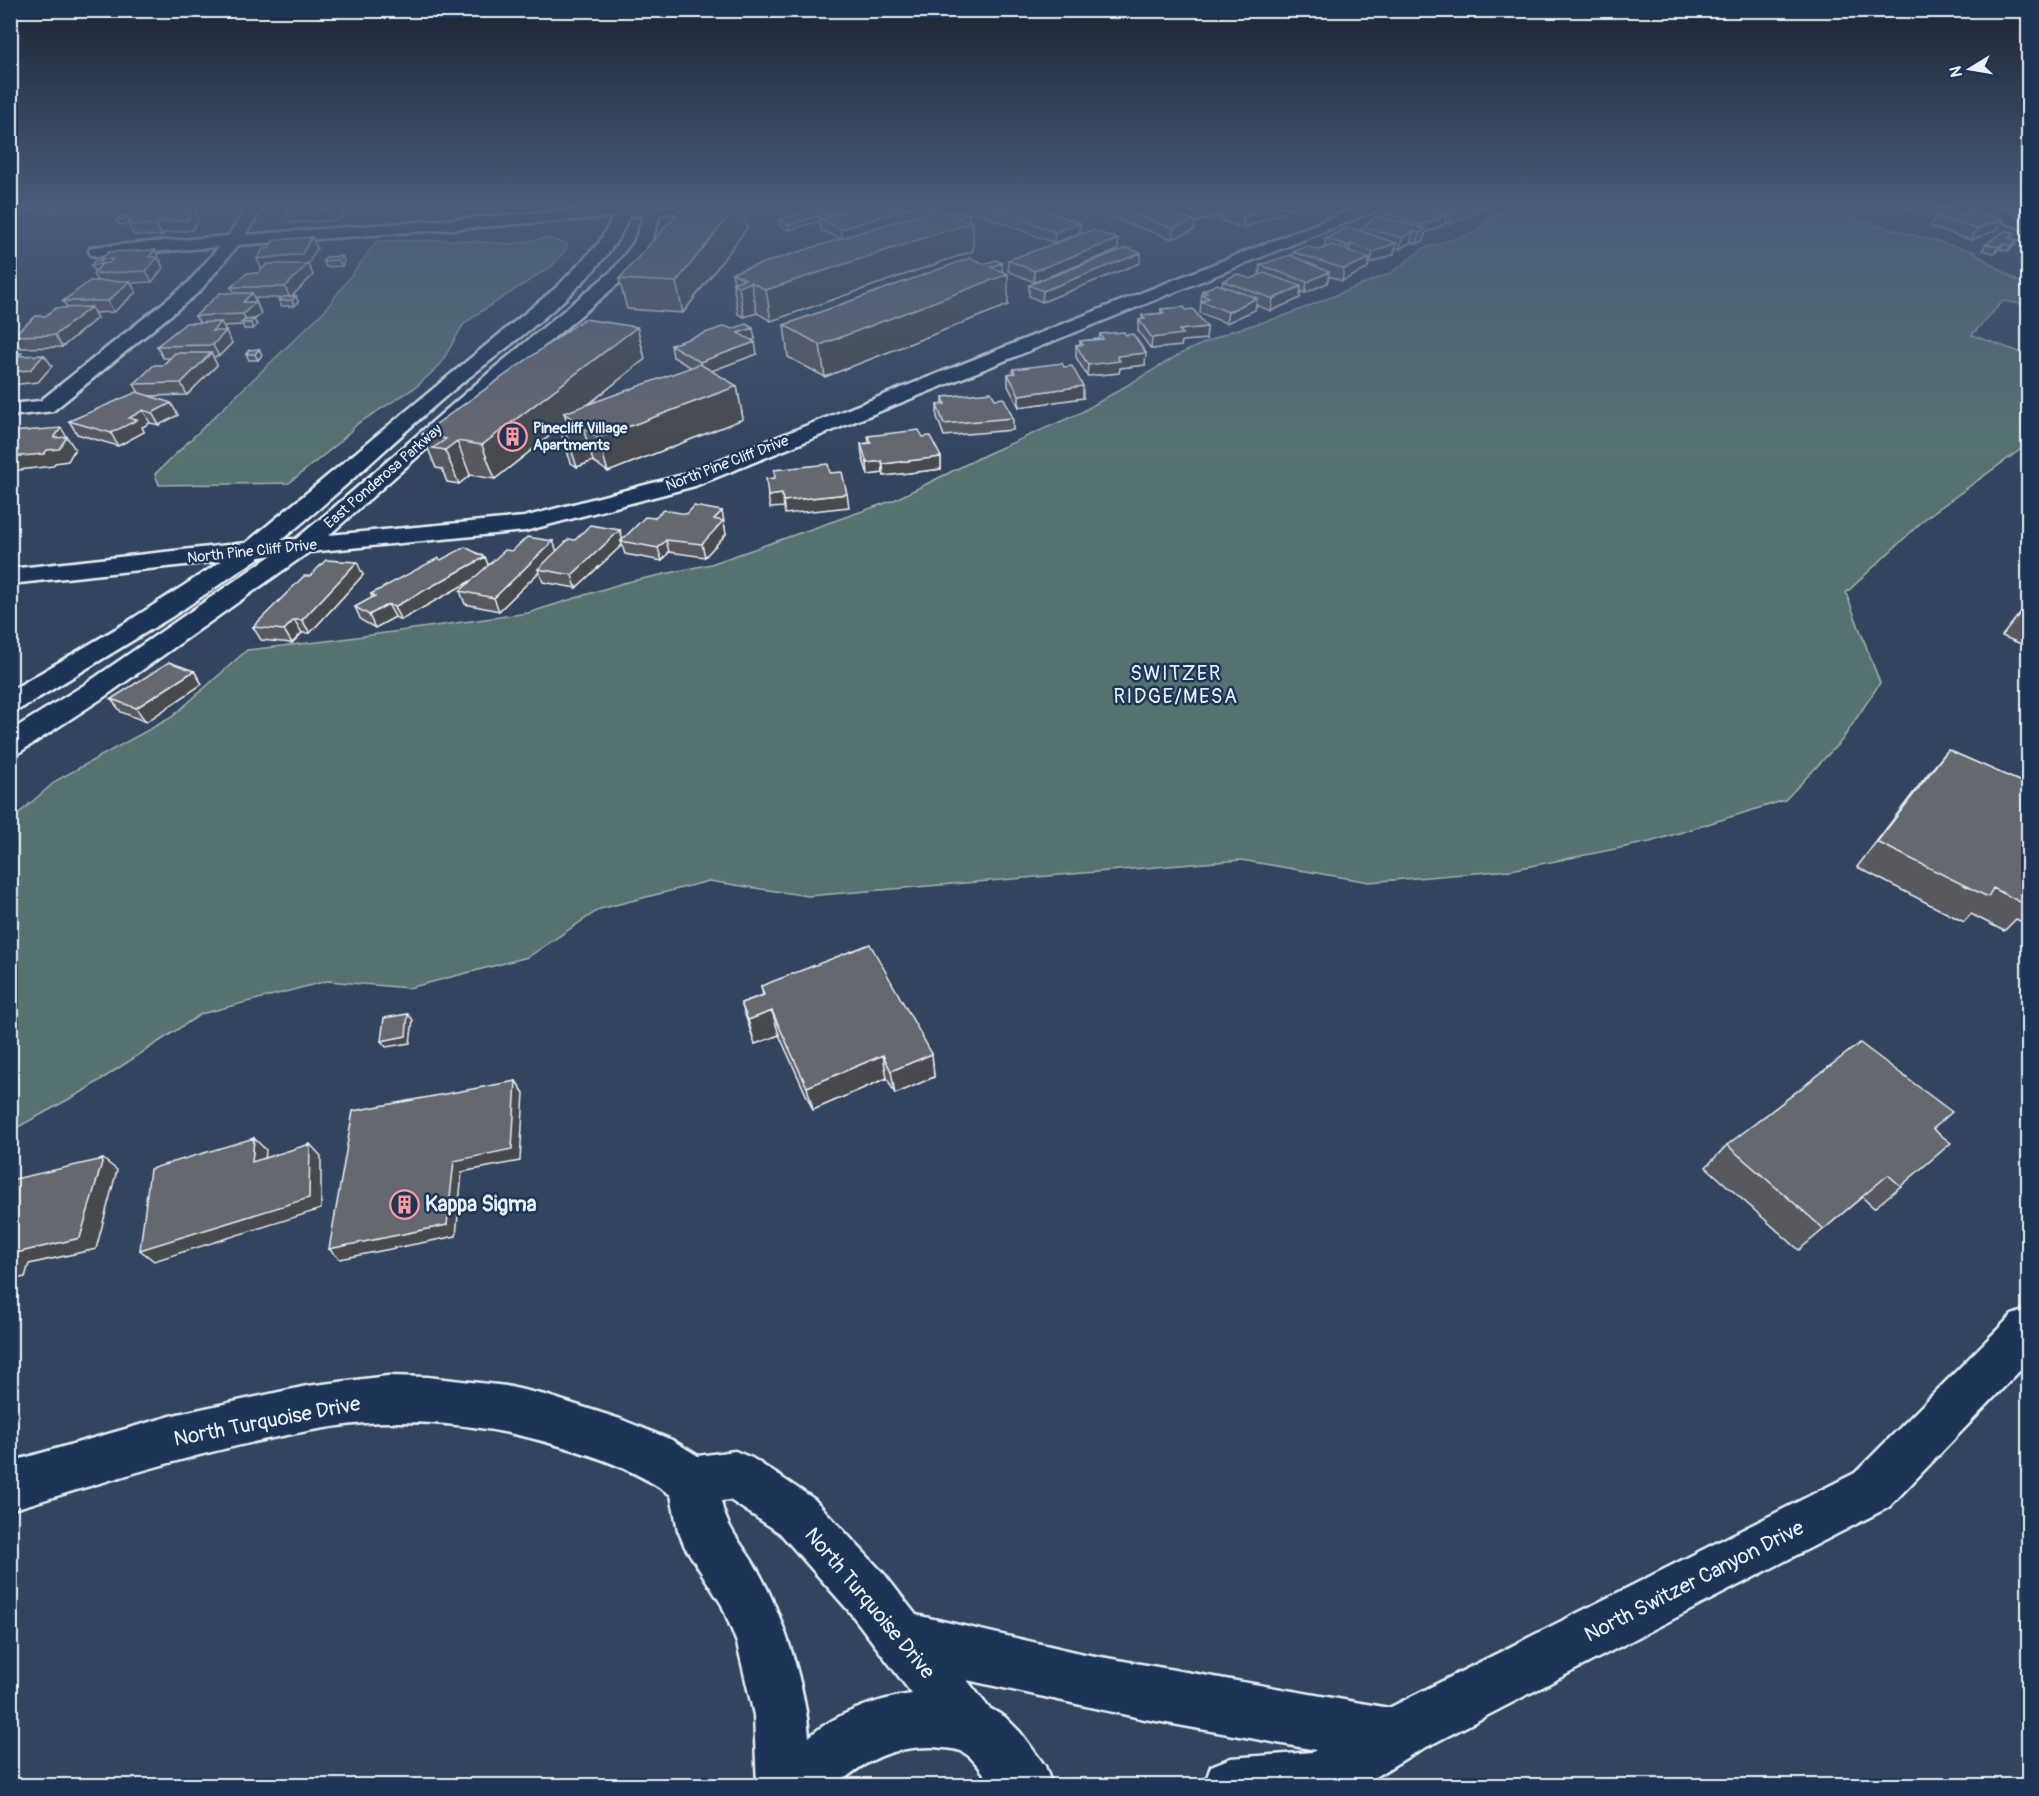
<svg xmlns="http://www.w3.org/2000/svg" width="2039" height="1796" font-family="Pangolin,sans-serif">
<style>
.green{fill:#577270;stroke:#a0b2b4;stroke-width:1.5}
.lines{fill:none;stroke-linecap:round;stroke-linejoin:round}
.minor-casing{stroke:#e8f1f8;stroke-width:5}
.minor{fill:#1d3557;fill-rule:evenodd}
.wall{fill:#58595f;stroke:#e8f1f8;stroke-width:1.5}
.shaded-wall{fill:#47484e;stroke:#e8f1f8;stroke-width:1.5}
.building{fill:#66676f;stroke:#e8f1f8;stroke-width:1.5}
.labels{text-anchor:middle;stroke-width:5;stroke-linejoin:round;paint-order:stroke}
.far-poi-label{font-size:15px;font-weight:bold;fill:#e8f1f8;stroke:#1d3557;text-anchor:start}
.far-street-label{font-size:15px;fill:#e8f1f8;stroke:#1d3557}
.neighbourhood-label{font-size:20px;letter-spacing:1.5px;fill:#e8f1f8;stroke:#1d3557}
.near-poi-label{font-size:21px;font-weight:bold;fill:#e8f1f8;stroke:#1d3557;text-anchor:start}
.near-street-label{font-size:21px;fill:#e8f1f8;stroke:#1d3557}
</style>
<rect width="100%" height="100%" fill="#33445e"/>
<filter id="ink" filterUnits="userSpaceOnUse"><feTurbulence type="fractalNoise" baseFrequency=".0167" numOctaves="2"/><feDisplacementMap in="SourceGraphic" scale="12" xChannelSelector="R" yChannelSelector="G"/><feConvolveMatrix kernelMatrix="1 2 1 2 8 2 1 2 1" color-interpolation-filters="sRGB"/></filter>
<g filter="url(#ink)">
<path class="green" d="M1512,207H1828L1851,218L1972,251L2028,288V305L2003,301L1972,335L2028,355V444L1927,517L1846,593L1880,683L1842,740L1785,800L1650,842L1511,870L1369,882L1241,860L808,896L709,881L600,909L528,957L409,988L327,981L201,1014L82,1092L11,1131V820L57,780L172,717L247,650L335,640L528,613L623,583L711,564L894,500L987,454L1080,413L1182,353L1231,331L1284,316L1391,273L1424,248L1474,233L1497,214Z
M547,238L567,244V248L552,266L480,312L463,325L440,365L416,387L357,424L340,442L289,483L159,485L155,474L326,309L377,241L454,240L510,244Z"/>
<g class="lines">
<defs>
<path id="minor" d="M247,207H263L245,235L616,207H694L686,212L660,214L651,243L625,278L512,373L329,535L524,517L679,476L1358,207H1379L1377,210L695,486L525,531L309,552L104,697L20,752L10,755V731L84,685L272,555L260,557L173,616L20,709L10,712V691L124,624L222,561L10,584V569L246,543L558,286L599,243L613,217L238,245L200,291L53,411L10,416V404L40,401L188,283L219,247L97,256L91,255L89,251L91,247L228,236ZM644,215L634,243L613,270L498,365L330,511L296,539L281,540C338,495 390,444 446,396C498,352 607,280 629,216Z
M1152,207H1174L1191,213L1208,207H1230L1228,210L1191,223L1154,210Z
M1971,207H1992L2028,221V231L1973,210Z
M2028,1309V1362L1889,1507L1411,1755L1360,1786H1204L1211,1766L1231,1758L1313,1752L1316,1750L1145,1719L967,1680L989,1708L1005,1717L1020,1732L1045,1766L1052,1786H992C984,1774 974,1757 961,1751C953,1748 942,1748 933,1747C894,1746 865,1760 836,1786H757L754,1715L737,1643L722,1605L685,1547L678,1530L671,1495C637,1471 600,1457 560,1446C505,1429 447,1421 390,1422C354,1422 317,1429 282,1436C190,1454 100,1483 10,1510V1462L178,1414L307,1386L388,1376L427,1377L506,1386L545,1395L620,1419L672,1440L698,1456L735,1451L752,1458L814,1499L885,1575L916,1615L1084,1654L1389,1708L1855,1473L2012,1315ZM730,1500L780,1533L849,1611L912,1694C877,1699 836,1713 809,1737C806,1687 782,1613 757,1569C743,1544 727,1531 721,1501Z"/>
</defs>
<use href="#minor" class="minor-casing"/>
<use href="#minor" class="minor"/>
</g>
<path class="wall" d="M10,207H58L59,208L55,212L46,213L44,209L34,211H10Z
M145,207H199L195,212L198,220L192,230L164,233L162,236L134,235L129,225L149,213Z
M683,207H743L747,228L683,313L627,309L619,279Z
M861,207H936V209L969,221L973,251L771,321L757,313L744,317L738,314L733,283H734L732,273L841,239L821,230L820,221L789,230L779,226L778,220L840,213Z
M977,207H1036L1080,233L1054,243L977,213Z
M1101,207H1154L1194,230L1172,239L1100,214Z
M1297,207L1243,228L1220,220L1221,209Z
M1408,207H1489L1479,211L1473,210L1472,214L1450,224L1445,223L1444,225L1425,233L1424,240L1417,244L1411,242L1400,249L1395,247L1394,254L1371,263H1369L1367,269L1342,281L1329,276L1327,283L1305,293L1301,291L1300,298L1271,311L1256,305L1255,310L1226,323L1200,313L1202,291L1222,285L1223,281L1251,279L1259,276L1260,265L1292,256L1293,252L1319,250L1324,248L1326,238L1361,231L1362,227L1384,218L1385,213L1407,209Z
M1904,207H1950L1953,209L1951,211L1997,230L1971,240L1930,227L1936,217L1945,214L1914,212Z
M2001,207H2028V210H2008Z
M312,237L317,248L308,264L313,275L292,296H296L298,302L294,306H281L279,301L281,298H255L261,314L254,320L257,325L253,329H244L243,325L223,326L232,343L219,356L213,357L217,365L187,395L149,396L178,415L159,425L150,423L142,427L144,432L118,446L77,434L69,421L139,393L134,384L163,365L170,358H163L157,346L199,322L195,316L235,293L231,287L258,273L262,269L257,259L268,249Z
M1118,239V250L1034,282L1008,271V260Z
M2013,239L2018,240L2015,245L2008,251L2000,249L1994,253L1982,250L1986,244Z
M109,252L161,260L160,261L163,268L152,282L131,283L136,292L114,312L94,313L97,318L62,347L20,348L12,336L45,316L67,307L63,301L97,281L93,274L96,271H94L91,265L101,260Z
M342,256L344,262L342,266L326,267L323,261Z
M1140,263L1042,302L1029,296V285Z
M1003,272L1008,305L825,377L788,357L784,325Z
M1161,309L1186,310L1207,327L1206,339L1182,341L1181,346L1151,349L1138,331L1139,320L1142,319V315L1161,314Z
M637,327L645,359L588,405L692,368L673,357L671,345L732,329L755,339L752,340L757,354L711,371L737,386L743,419L608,472L593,461L577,467L571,463L560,429L568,427L567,422L495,479L470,475L459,484L447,482L442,469L436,468L422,434Z
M1100,334L1145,365L1120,368L1119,373L1087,376L1076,357V345H1080V341L1099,339Z
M259,349L262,355L258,360H249L246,354Z
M1013,369L1083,398L1019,407L1008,386V374L1013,373Z
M943,397L1013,418V430L944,436L937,417V405L943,404Z
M868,436L923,437L941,457V469L884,476L883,473L868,475L862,456L861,444L869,443Z
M654,518L724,524L726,534L705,557L669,552L662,561L625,554L622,545L576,588L543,582L539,572L499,611L465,604L460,591L472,580L401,620L395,617L375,628L361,620L355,607L372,598L371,594L441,560L485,557L488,565L512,551H557L575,540L623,539Z
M363,575L310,633H302L292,643L261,640L253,627L310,576Z
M2028,603V647L2002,636Z
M194,671L202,684L146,722L121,712L111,699Z
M1948,750L2028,785V925L2016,919L2004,931L1971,914L1964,922L1857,867L1927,775Z
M761,986L932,1054L934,1077L895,1094L887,1078L813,1110L779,1035L755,1044L741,1003L763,995Z
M1933,1129L1901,1186L1874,1208L1862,1197L1799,1250L1706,1167L1727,1145Z"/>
<path class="shaded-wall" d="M32,207H58L59,208L55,212L46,213L44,209L34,211Z
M190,207H199L195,212L198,220L192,230L164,233L162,236L156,225L158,222L193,211Z
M337,207H343L345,210L339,220L291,223L287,213Z
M436,207H518L438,212Z
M736,207H743L747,228L683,313L676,282Z
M912,207H936V210L842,240L841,229Z
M1272,207H1297L1243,228L1244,217Z
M1469,207H1474L1472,214L1450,224L1453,214Z
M1481,207H1489L1479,211Z
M840,210V215L820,219V221L789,230L788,225Z
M969,213V223L973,222V251L771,321L766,290Z
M1447,215L1444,225L1425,233L1424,240L1417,244L1422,225Z
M128,216L130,221L128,224L119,225L116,220Z
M2003,219L1997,230L1971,240L1977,229Z
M1195,220L1194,230L1172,239L1173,228Z
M1080,223V233L1054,243L1055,232Z
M1413,231L1411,242L1400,249L1402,238Z
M312,237L317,248L308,264L313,275L290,298L285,287L262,270L257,259Z
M1118,239V250L1034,282V271Z
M2018,240L2015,245L2008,251L2011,246Z
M1396,243L1394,254L1371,263L1373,252Z
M1351,244L1348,255L1345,257L1347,246Z
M2003,244L2000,249L1994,253L1998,247Z
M155,250L163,268L152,282L146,271L149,257Z
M1141,253L1140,263L1042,302L1043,291Z
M342,256L344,262L342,266L339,260Z
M1370,258L1367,269L1342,281L1344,269Z
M1002,263L1003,276L1008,274V305L825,377L820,345L991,267Z
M1329,272L1327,283L1305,293L1307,282Z
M130,281L136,292L114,312L108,301Z
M751,282L757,313L744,317L739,287Z
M1301,286L1300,298L1271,311L1273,299Z
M252,293L261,314L254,320L257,325L253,329L251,323H247L243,314V302Z
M296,296L298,302L294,306L292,300Z
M1257,298L1255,310L1226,323L1228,312Z
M91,307L97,318L62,347L55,335Z
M221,322L232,343L219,356L213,345L212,331Z
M637,327L645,359L571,418L564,413L567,422L495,479L482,445Z
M1207,327L1206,339L1182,341L1181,346L1151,349L1152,338L1179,330Z
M753,328L755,339L740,345L738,333Z
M755,342L757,354L703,374L700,362Z
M259,349L262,355L258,360L255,354Z
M211,353L217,365L187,395L181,383Z
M1146,353L1145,365L1120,368L1119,373L1087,376L1088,365L1117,356Z
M44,355L52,366L38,382L10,385V372Z
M737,386L743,419L608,472L598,438Z
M1083,386V398L1019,407V395Z
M171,403L178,415L159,425L152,413Z
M143,410L150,423L142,427L144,432L118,446L111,433L129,418Z
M61,428L75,449L68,461L55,463L53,466L10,471V457L54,438Z
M583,428L593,461L577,467L566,434Z
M457,441L470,475L459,484L445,450Z
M941,457V469L884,476L883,464Z
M882,461L883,473L868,475L867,463Z
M782,494L784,507L770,508L768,496Z
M847,494L849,507L785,514L783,501Z
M722,511L726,534L705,557L702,544L714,519Z
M620,530L623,542L621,541L622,545L576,588L572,575Z
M666,540L669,552L662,561L658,548Z
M553,541L558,554L538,569L539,572L499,611L494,598Z
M485,557L490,570L401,620L394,607Z
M357,562L363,575L310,633L302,620Z
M388,604L395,617L375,628L369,615Z
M294,620L302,633L292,643L284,630Z
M194,671L202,684L146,722L136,708Z
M772,1011L779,1035L755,1044L748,1020Z
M408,1014L413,1020L410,1043L386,1047L381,1041Z
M932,1054L934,1077L895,1094L891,1071Z
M883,1055L887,1078L813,1110L807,1087Z
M516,1081L524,1093L520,1161L462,1172L456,1236L340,1259L329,1249L454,1161Z
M254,1138L266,1150L264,1173L252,1162Z
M310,1144L321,1156V1209L154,1261L140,1250Z
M103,1159L117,1170L96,1249L29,1264L25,1277L10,1280V1258L12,1254Z"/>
<path class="building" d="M290,207H337L335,209L287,213Z
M683,207H736L676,282L619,279Z
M825,207H833L840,210L788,225L778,220Z
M861,207H912L841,229L820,219Z
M988,207H1036L1080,223L1055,232Z
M1110,207H1154L1195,220L1173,228Z
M1228,207H1272L1244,217L1221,209Z
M1421,207L1447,215L1422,225L1385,213L1398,208L1415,209Z
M1429,207H1469L1453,214Z
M1916,207H1950L1953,209L1917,207Z
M938,208L952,214L963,210L969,213L958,217L973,222L766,290L751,282L739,287L733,283L745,279L732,273Z
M193,210L187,220L158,222L156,225H129L136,214Z
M1952,211L1963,215L1974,211L2003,219L1977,229L1936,217Z
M128,216L125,219L116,220L118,217Z
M1378,216L1426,229L1420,233L1413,231L1402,238L1362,227Z
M1348,227L1396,243L1373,252L1351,244L1347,246L1326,238Z
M1092,230L1118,239L1034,271L1008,260Z
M2006,230L2016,233L2009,238L2018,240L2011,246L2003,244L1998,247L1986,244Z
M312,237L302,254L257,259L263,249H268L274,240Z
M1332,245L1370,258L1344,269L1293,252L1306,246L1319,250Z
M1127,248L1141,253L1043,291L1029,285Z
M155,250L149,257H158L146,271L93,274L102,264L109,263L113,259H101L109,252Z
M1290,255L1329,272L1307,282L1260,265Z
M342,256L339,260L323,261L326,257Z
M970,258L985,264L996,260L1002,263L991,267L1008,274L820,345L784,325Z
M96,260H101L103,264L91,265Z
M267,264H308L285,287H231L247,273H258Z
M1264,273L1301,286L1273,299L1223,281L1237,274L1251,279Z
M90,281H130L108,301H63Z
M1217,284L1257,298L1228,312L1201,301L1209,298L1202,295L1207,292L1202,291Z
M220,293H252L243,302H256L243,314L195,316Z
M296,296L292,300L279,301L283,297Z
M91,307L55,335L12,336L36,316H45L56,308Z
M1184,307L1186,310L1193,309L1207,327L1179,330L1183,334L1152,338L1139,320L1145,319L1142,315L1164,313L1161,309Z
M254,319L250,323H241L245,320Z
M584,319L637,327L482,445L457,441L445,450L433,448L446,439L422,434Z
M221,322L212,331H226L213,345L157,346L186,323Z
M746,324L753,328L738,333L755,342L700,362L671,345L725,326L732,329Z
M1124,332L1126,335L1133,334L1146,353L1117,356L1120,361L1088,365L1076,345H1083L1080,341L1103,339L1100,334Z
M259,349L255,354H246L249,350Z
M22,353L18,356L44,355L30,370L10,372V354Z
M175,353H211L181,383L134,384L154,365H163Z
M1062,363L1064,367L1072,366L1083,386L1019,395L1008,374L1015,373L1013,369Z
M700,364L737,386L598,438L583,428L566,434L560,429L578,423L564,413Z
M137,392L171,403L152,413L143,410L129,418L137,420L111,433L69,421Z
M991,392L995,399L1004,398L1013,418L944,424L937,405L945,404L943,397Z
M61,428L54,438L67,437L59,449L47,450L44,454L10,457V432Z
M919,430L923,437L930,436L941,457L883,464L882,461L867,463L861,444L871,443L868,436Z
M828,464L830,473L842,472L847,494L783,501L782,494L768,496L766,479L775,478L774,470Z
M694,506L722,511L714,519L723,521L702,544L666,540L658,548L621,541L645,517L654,518L663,510L687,514Z
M590,525L620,530L572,575L538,569L569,539L575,540Z
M527,537L553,541L494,598L460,591L505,550L512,551Z
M465,547L485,557L394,607L388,604L369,615L355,607L375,596L371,594L438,558L441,560Z
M326,560L357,562L302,620H294L284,630L253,627L304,576H310Z
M2028,603V614L2022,611Z
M169,662L194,671L136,708L111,699Z
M1948,750L2028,785V906L1993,888L1988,897L1877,842Z
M870,944L932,1054L891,1071L883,1055L807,1087L772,1011L748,1020L741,1003L764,995L761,986Z
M408,1014L406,1036L381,1041L384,1018Z
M1860,1043L1952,1112L1933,1129L1951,1143L1901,1186L1888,1175L1824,1229L1727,1145Z
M516,1081L512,1149L454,1161L447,1225L329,1249L353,1111Z
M254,1138L252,1162L310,1144L309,1198L140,1250L150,1169Z
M103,1159L80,1238L12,1254L10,1258V1180Z"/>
</g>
<linearGradient id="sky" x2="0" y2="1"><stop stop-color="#1c2534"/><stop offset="0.45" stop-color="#4a5c79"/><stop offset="1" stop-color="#4a5c79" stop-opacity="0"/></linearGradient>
<rect width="2039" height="458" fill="url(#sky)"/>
<defs>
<symbol id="building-ring" viewBox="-11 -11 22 22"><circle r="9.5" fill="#1d3557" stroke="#ff9aa2" stroke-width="1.5"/><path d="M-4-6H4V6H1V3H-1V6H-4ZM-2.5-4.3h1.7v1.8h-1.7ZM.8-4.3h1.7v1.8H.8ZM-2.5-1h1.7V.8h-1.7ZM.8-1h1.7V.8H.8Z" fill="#ff9aa2"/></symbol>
</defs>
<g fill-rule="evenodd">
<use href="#building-ring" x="496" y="420" width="33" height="33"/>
<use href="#building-ring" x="388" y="1188" width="33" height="33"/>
</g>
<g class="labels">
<g class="far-poi-label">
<text x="533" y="433">Pinecliff Village<tspan x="533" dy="17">Apartments</tspan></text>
</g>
<g class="far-street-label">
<text transform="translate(727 463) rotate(-21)" y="5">North Pine Cliff Drive</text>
<text transform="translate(383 476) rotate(-41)" y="5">East Ponderosa Parkway</text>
<text transform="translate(252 551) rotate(-6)" y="5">North Pine Cliff Drive</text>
</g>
<g class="neighbourhood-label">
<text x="1176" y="680">SWITZER<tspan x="1176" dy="23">RIDGE/MESA</tspan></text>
</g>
<g class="near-poi-label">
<text x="425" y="1211">Kappa Sigma</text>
</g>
<g class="near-street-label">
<text transform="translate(267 1421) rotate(-11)" y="7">North Turquoise Drive</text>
<text transform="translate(1694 1581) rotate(-27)" y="7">North Switzer Canyon Drive</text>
<text transform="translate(870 1603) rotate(50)" y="7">North Turquoise Drive</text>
</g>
</g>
<rect width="2039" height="1796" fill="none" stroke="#1d3557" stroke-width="36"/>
<rect x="18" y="18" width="2003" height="1760" fill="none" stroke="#e8f1f8" stroke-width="2" filter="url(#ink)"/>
<g transform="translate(1970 69) rotate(259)" stroke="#1d3557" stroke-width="4.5" paint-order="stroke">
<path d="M0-4.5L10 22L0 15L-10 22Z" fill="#e8f1f8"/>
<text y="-9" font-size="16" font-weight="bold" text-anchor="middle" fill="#e8f1f8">N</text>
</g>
</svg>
